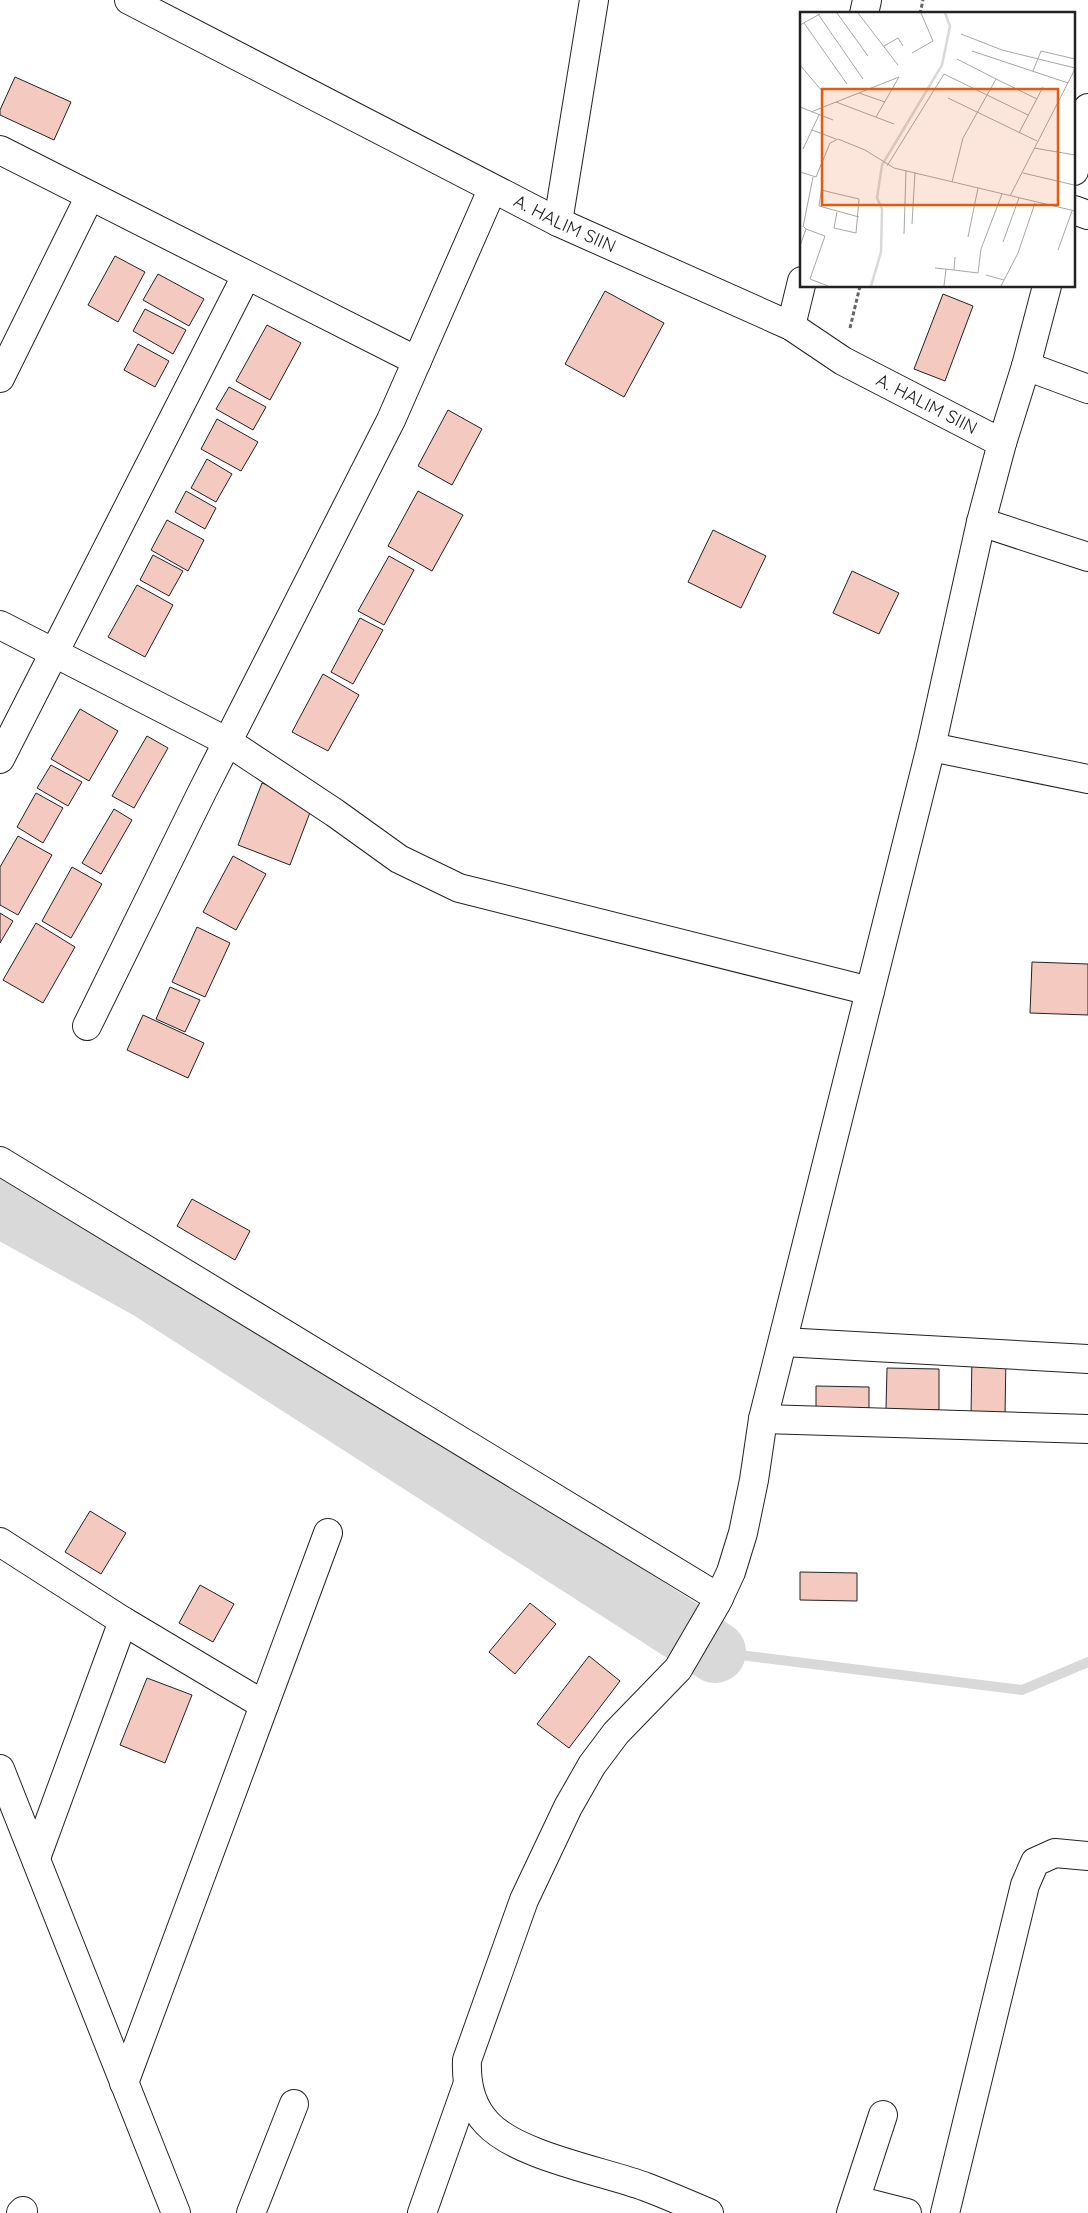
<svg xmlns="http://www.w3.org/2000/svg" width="1088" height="2213" font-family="Quicksand,sans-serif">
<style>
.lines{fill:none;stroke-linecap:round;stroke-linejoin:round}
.stream{stroke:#d9d9d9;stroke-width:10}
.river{stroke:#d9d9d9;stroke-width:62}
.building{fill:#f3c9c0;stroke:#222}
.street-casing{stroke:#222;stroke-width:30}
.path{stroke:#646464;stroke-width:3;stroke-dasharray:4 2.5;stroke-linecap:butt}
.street{stroke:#fff;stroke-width:28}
.labels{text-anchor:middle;stroke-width:4;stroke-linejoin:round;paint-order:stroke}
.street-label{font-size:18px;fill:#222;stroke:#fff}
.inset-river{fill:none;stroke:#d9d9d9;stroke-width:2.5}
.inset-road{fill:none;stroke:#a7a7a7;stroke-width:1}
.view{fill:#e8590c;fill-opacity:0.15;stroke:#e8590c;stroke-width:2.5}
.inset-edge{fill:none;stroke:#222;stroke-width:2.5}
</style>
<rect width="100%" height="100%" fill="#fff"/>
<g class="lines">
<path class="stream" d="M715,1652L1022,1690L1088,1662"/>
<path class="river" d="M0,1206L150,1289L715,1652"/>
</g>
<path class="building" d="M15,77L71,102L54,140L0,115V110Z
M115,256L145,272L118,322L88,305Z
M158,274L204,299L189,326L143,300Z
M605,291L664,323L624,397L565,364Z
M943,294L973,306L945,381L914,369Z
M145,309L186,330L173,354L133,331Z
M267,325L301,343L270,400L236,381Z
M138,344L169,361L155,387L124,370Z
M229,387L266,407L253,430L216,409Z
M448,410L482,429L452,485L418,466Z
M217,419L258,442L241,471L201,449Z
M207,459L232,474L216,502L191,488Z
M186,491L216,508L205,529L175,512Z
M418,491L463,515L432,571L388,546Z
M167,520L204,540L188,571L151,550Z
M713,530L766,556L741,608L688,582Z
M153,555L183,571L169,596L140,580Z
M389,556L414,570L384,625L358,611Z
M852,571L899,593L879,634L833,613Z
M137,585L173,605L145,657L108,637Z
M360,618L383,630L353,684L331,672Z
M323,674L359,695L328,751L292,732Z
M80,709L118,731L89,781L51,759Z
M147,736L168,748L134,808L112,796Z
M51,765L82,782L68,806L37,788Z
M262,783L314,802L290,865L238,845Z
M36,793L63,808L43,843L17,827Z
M114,809L132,820L101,874L82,863Z
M18,836L52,855L18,915L0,905V867Z
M233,856L266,874L236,930L203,912Z
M72,867L102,884L71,938L42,921Z
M0,913L13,921L0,943Z
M36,923L75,947L43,1003L3,980Z
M197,927L230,943L205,997L172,982Z
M1032,962L1088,964V1015L1030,1013Z
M170,987L200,1000L185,1032L156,1019Z
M143,1015L204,1043L188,1078L127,1050Z
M192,1199L250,1231L235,1260L177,1226Z
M972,1354H1006L1005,1417H971Z
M887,1368L939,1369V1410L886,1409Z
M816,1386L869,1387V1416L816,1415Z
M90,1511L126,1533L101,1574L65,1552Z
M800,1572L857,1573V1601L800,1600Z
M200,1585L234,1604L213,1642L179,1623Z
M530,1603L556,1624L515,1674L489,1652Z
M589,1656L620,1681L569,1748L537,1724Z
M147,1678L192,1695L165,1763L120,1745Z"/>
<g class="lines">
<defs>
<g id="street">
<path id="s1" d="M129,0L558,222L791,326L843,361L1002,443"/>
<path d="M864,14L867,0"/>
<path d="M0,150L417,361"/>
<path d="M1074,171L1088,108"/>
<path d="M1074,210L1088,215"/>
<path d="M558,222L594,0"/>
<path d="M791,326L802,281"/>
<path d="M1026,366L1088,389"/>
<path d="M0,378L90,196"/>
<path d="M981,522L1088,557"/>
<path d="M0,625L228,742L335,813L399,859L459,888L870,991"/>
<path d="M931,747L1088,779"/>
<path d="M0,759L246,276"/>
<path d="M87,1026L202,792L391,420L492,190"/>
<path d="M0,1161L719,1598"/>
<path d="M783,1342L1088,1359"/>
<path d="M763,1419L1088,1429"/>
<path d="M0,1542L123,1621L264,1705"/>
<path d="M0,1769L176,2213"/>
<path d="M36,1858L123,1621"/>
<path d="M124,2083L328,1533"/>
<path d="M856,2200L907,2213"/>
<path d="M21,2213L23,2211"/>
<path d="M251,2213L294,2104"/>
<path d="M422,2213L468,2083"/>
<path d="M709,2213C688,2204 667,2195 646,2187C603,2171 517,2156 487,2123C471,2106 466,2083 467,2060L524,1900L568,1807L592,1765L616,1733L678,1669L717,1602L731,1572L743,1533L754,1480L763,1419L931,747L981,522L1002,443L1026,366L1047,286"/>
<path d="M851,2213L883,2115"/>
<path d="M945,2213L1025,1885L1035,1862L1055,1853L1088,1856"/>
</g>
</defs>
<use href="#street" class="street-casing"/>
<path class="path" d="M920,14L923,0
M850,328L860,286"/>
<use href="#street" class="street"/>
</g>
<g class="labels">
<g class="street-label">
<text dy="6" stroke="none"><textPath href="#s1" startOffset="490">A. HALIM SIIN</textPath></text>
<text dy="6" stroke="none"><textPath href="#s1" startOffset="895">A. HALIM SIIN</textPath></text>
</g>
</g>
<g transform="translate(800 12)">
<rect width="275" height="275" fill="#fff"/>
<path class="inset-river" d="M82,153L142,53L150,14L145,1M71,274L81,240L82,197L77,186L82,153"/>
<path class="inset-road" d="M37,1L68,44M58,1L98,53M18,2L63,67M4,11L47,72M0,13L20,2M161,22L202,38L275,56M84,34L98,26L103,34M172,39L268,71M112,41L133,29L121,1M157,47L196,67M0,53L22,79M233,59L241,39L275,47M59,81L85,90M148,86L237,129M36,90L94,112M0,95L33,108M11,100L99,65L76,105M12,118L36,127M219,121L243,75M234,136L275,143M3,137L19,103M87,154L144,62L228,103M0,160L16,165L30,131L38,127L65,138L94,156L275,199M223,161L274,173M23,168L19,194L59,205M152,170L163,126L196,67L237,87M21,178L59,187L56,221L34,216L37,200M210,184L275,57M112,212L115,160M3,215L13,165M6,217L25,224L10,267L28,274M104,222L106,158M168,225L178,176M203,230L219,186M0,234L6,217L4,215M258,238L272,199M155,245L154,258L178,261L181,237L202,182M135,256L154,258M186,263L204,268M144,274L146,257M201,274L218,241L235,191"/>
<path class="view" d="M22,77H258V193H22Z"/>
<rect width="275" height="275" class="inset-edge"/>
</g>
</svg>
